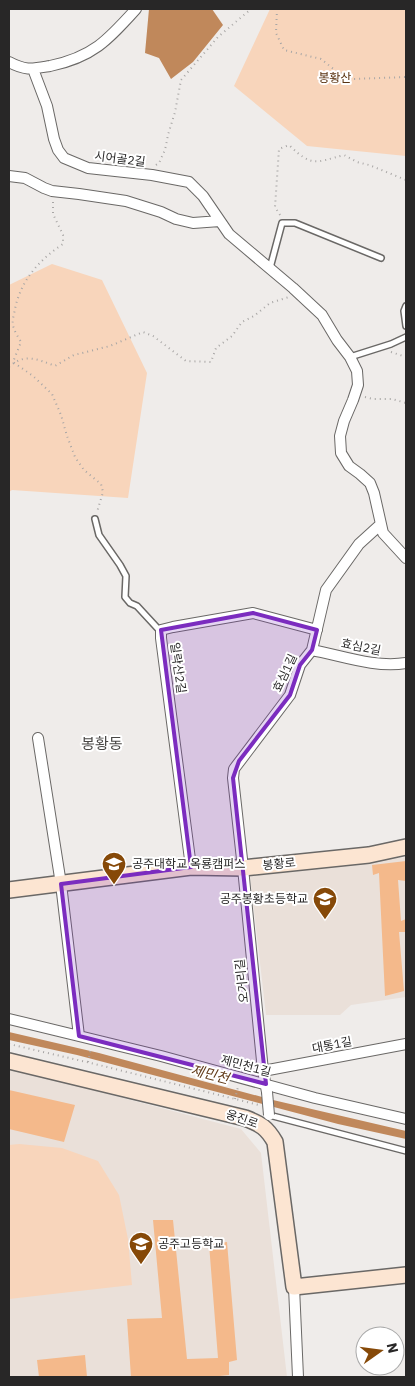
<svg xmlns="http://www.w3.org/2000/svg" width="415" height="1386" font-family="'IBM Plex Sans','Noto Sans KR',sans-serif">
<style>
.built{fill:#eae0d9}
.green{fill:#f8d5bb}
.water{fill:#c0885b}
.building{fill:#f4b98b}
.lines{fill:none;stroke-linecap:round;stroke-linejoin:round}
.lane-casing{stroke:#6a6866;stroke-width:8}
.street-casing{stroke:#6a6866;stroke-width:12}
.secondary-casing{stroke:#6a6866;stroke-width:18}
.path{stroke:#a8a6a5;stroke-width:2;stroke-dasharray:1 4;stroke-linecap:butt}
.lane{stroke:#fff;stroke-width:5}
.street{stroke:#fff;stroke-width:10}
.secondary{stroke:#fce5d2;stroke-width:15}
.street-bridge-casing{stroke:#6a6866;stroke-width:12;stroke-linecap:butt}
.street-bridge{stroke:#fff;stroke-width:10}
.marked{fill:#7b2cbf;fill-opacity:0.2;stroke:#7b2cbf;stroke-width:4;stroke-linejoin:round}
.labels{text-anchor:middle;stroke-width:4;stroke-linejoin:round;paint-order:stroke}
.park-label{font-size:12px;fill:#593210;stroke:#fff}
.street-label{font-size:12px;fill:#282727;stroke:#fff}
.poi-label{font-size:12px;fill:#282727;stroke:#fff;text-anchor:start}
.water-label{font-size:14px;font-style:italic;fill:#623b19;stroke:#fff}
.quarter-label{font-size:15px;fill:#494745;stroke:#fff}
</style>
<rect width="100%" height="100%" fill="#efecea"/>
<path class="built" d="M406,857V997L351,1005L340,1015H266L250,876Z
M9,1068L241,1129L261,1153L287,1377H9Z"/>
<path class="green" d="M270,9H406V156L307,146L234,86Z
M52,264L102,280L147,373L128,498L12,490L9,492V285Z
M19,1144L62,1148L98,1161L119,1195L128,1239L132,1285L9,1299V1145Z"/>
<path class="water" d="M149,9H212L223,25L193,62L171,79L159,58L145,53Z
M9,1032L99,1053L273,1100L406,1131V1139L338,1124L77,1055L9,1040Z"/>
<path class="building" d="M406,861V881L398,880L401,921L406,919V932H399L404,991L385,996L379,873L373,875L372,865Z
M9,1090L75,1105L64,1142L9,1129Z
M153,1220H173L187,1359L218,1358L209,1244L227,1242L237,1360L229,1362V1375L210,1377H131L127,1319L162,1318Z
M85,1355L87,1377H39L37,1360Z"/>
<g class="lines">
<defs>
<path id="lane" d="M270,268L282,223H295L381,258
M406,306L404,311L406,326
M350,357L391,344L406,337
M95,519L99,535L120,565L126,576L125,597L130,603L137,606L161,632
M269,1115L406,1151"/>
<path id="street" d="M9,62C26,71 32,69 50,66C93,57 108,40 136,9
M33,69L47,106L54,139L58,150L64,158L88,168L152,175L189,182L203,196L229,234L293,288L322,315L337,340L350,357L357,371L358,385L353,400L344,421L340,436L341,453L349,466L360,474L370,483L374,493L383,533L406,558
M9,176L25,178L44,188L52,191L79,194L126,201L161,212L176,219L193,223L220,221
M312,650C343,656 375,668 406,663
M38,738L61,884L79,1036
M191,867L161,638V630L173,627L253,613L317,630
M9,1019L161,1056L315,1098L406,1119
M263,1071L406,1044
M267,1092L263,1071L243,868L233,778L234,769L290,695L300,665L312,650L326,590L359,544L381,524
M294,1287L298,1377"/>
<path id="secondary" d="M9,890L191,867L243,868L369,855L406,847
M9,1061L245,1118C261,1124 267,1128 275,1142L294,1287L406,1275"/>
</defs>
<use href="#lane" class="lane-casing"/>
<use href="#street" class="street-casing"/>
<use href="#secondary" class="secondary-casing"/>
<path class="path" d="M277,9L276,33L284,50L321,59L336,71L353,79L406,77
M156,165L159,163L165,150L168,135L175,112L181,80L218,37L251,9
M53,202V214L63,235V244C39,260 21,280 15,309C14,315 11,323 14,328C15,333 19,338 21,342L13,362L33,376L52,394L61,415L67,436L75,457L84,470L101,484L103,492L97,512
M280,215L275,207L279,149L289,145C312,167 314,163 344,155L357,162L369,165L406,180
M391,352L406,357
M9,367C24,353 37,359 55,366L74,355L110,346L143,332L153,336L186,361L211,362L216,348L232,336L242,322L254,316L270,303L289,297
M365,397L373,399H392L406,403
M9,1044L95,1064L259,1105
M88,1062L91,1048
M235,1099L238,1087"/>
<use href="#lane" class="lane"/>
<use href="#street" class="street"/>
<use href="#secondary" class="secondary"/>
<defs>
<path id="street-bridge" d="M267,1092L269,1115"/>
</defs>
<use href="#street-bridge" class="street-bridge-casing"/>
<use href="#street-bridge" class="street-bridge"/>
</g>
<path class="marked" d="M253,613L317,630L312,650L300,665L290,695L239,761L233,778L266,1084L79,1036L61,884L191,867L161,630Z"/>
<defs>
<symbol id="university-pin" viewBox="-11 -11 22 30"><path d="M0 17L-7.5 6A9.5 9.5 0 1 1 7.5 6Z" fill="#864908" stroke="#fff"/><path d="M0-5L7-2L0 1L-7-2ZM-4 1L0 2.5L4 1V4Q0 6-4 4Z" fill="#fff"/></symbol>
<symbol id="school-pin" viewBox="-11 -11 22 30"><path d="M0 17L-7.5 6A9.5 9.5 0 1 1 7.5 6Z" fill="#864908" stroke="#fff"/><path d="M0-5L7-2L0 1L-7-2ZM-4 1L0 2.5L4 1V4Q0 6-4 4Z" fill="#fff"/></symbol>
</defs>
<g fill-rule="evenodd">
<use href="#university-pin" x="100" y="850" width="28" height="38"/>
<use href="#school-pin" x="311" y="885" width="28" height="38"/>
<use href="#school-pin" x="127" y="1230" width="28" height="38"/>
</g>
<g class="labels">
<g class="park-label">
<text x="335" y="82">봉황산</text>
</g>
<g class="street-label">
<text transform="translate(120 159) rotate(7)" y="4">시어골2길</text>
<text transform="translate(361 647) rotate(11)" y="4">효심2길</text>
<text transform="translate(178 668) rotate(82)" y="4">일락산2길</text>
<text transform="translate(285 673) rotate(-65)" y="4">효심1길</text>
<text transform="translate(279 864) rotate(-6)" y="4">봉황로</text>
<text transform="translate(242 981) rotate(-96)" y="4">오거리길</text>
<text transform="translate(332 1045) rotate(-11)" y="4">대통1길</text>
<text transform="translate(246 1066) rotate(15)" y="4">제민천1길</text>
<text transform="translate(242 1119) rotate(19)" y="4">웅진로</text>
</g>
<g class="poi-label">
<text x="132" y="868">공주대학교 옥룡캠퍼스</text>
<text x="308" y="903" text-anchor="end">공주봉황초등학교</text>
<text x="158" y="1248">공주고등학교</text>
</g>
<g class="water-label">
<text transform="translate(210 1074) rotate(14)" y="5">제민천</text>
</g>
<g class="quarter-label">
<text x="102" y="749">봉황동</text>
</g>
</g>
<rect width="415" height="1386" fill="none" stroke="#282727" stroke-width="20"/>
<g transform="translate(380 1351) rotate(76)"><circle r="24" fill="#ffffff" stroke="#a9a9a9"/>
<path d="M0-4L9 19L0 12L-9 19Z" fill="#864908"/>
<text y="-8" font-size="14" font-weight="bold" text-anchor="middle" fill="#282727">N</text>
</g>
</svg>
